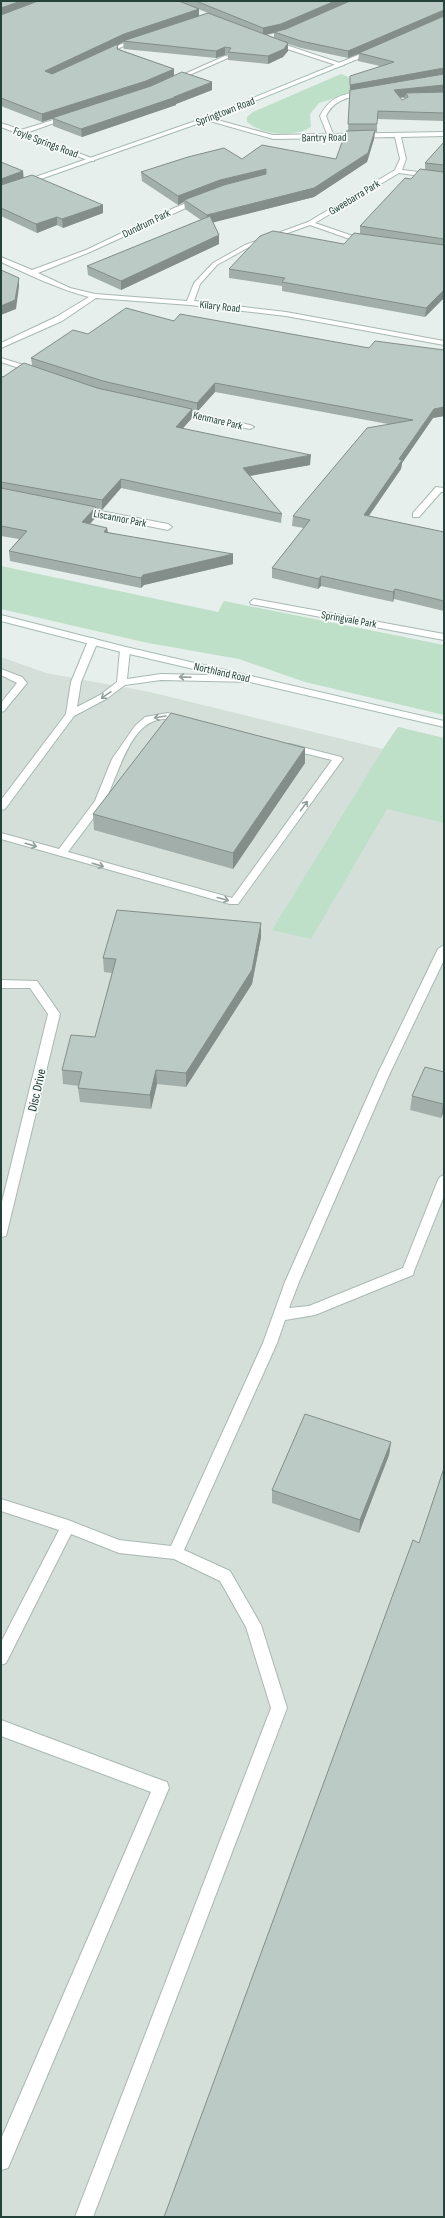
<svg xmlns="http://www.w3.org/2000/svg" width="445" height="2218" font-family="'Sofia Sans Condensed',sans-serif">
<style>
.built{fill:#d4dfda}
.green{fill:#bfe0c8}
.lines{fill:none;stroke-linecap:round;stroke-linejoin:round}
.service-casing{stroke:#a8b8b2;stroke-width:2}
.minor-casing{stroke:#a8b8b2;stroke-width:2}
.secondary-casing{stroke:#a4bbb3;stroke-width:2}
.service{fill:#fff;fill-rule:evenodd}
.minor{fill:#fff;fill-rule:evenodd}
.secondary{fill:#fff;fill-rule:evenodd}
.wall{fill:#a1aea9;fill-rule:evenodd}
.shaded-wall{fill:#838d89}
.building{fill:#bbcac4;stroke:#838d89}
.oneway{stroke:#92a09c}
.labels{text-anchor:middle;stroke-width:3.5;stroke-linejoin:round;paint-order:stroke}
.far-street-label{font-size:11px;fill:#24423a;stroke:#f7fbf9}
.street-label{font-size:13px;fill:#24423a;stroke:#f7fbf9}
</style>
<rect width="100%" height="100%" fill="#e6efeb"/>
<path class="built" d="M1,657L46,673L150,692L383,749L398,727L444,738V2217H1Z"/>
<path class="green" d="M341,74L372,87L319,103L310,114L311,127C294,138 262,135 247,122V117L253,112Z
M1,566L218,612L224,601L444,645V715L305,682L239,659L148,643L1,609Z
M398,727L444,738V823L387,809L311,939L272,930L383,749Z"/>
<g class="lines">
<defs>
<path id="service" d="M93,638L98,641L81,682L77,707L100,695L117,682L120,650L125,647L130,650L127,679L161,674L252,676L257,679L252,682L161,680L125,685L106,699L74,716L5,809L1,810V800L66,714L71,682L88,641Z
M1,669L22,677L27,683L4,711L1,712V703L17,683L1,675Z
M168,713L190,721L185,724C179,723 173,719 167,719C129,717 119,777 104,802C94,819 80,835 68,852L232,898L332,760L287,749V745L290,744L341,757L343,759L238,904H230L1,839V833L59,849L95,801L112,759L135,726L145,717Z
M444,945V960L390,1073L299,1282L289,1308L309,1306L403,1268L438,1180L440,1177L444,1175V1196L414,1271L413,1275L315,1315L285,1320L277,1343L184,1550L230,1571L261,1625L287,1708L93,2217H75L271,1708L246,1627L220,1581L174,1559L119,1553L71,1534L6,1663L1,1665V1642L59,1530L1,1511V1499L68,1520L119,1540L171,1546L263,1343L285,1282L378,1073L438,949Z
M1,1720L161,1780L167,1782L169,1788L8,2168L1,2170V2139L151,1792L1,1736Z"/>
<path id="minor" d="M136,38L141,39L105,54L100,53Z
M274,41L343,64L344,65L339,66L272,44Z
M225,56L230,57L176,81L171,80Z
M365,90L367,93C349,98 335,98 326,116L333,134L444,132V136L401,137L406,159L402,170L444,175V179L399,173L315,223L350,235L368,239V241L347,238L310,225L249,247L217,265L200,284L194,301L286,312L444,341V345L286,316L190,305L96,298L62,321L1,348V343L56,317L89,297C58,289 30,275 1,262V257L32,270L86,250L174,208L199,198L202,200L201,201L90,252L38,273L70,288L95,294L187,301L194,283L213,263L245,245L308,222L395,170L400,159L395,137L273,139L203,119L206,117L273,135L327,134L320,116C331,95 343,95 365,90Z
M444,94V98L402,100L406,105L403,107L395,99Z
M66,116L71,117L26,133L94,159V161H90L1,127V123L21,130Z
M1,358L37,369L38,371L34,373L1,362Z
M174,409L250,425L254,427L250,429L177,413L173,411Z
M436,487L444,488V492H441L419,517H413V513Z
M80,507L168,524L172,527L168,530L77,512V508Z
M254,599L444,634V640L251,604L250,602Z
M1,980L37,981L60,1014L7,1232L6,1236L1,1237V1206L48,1014L30,988H1Z"/>
<path id="secondary" d="M373,49L375,52L208,120L1,193V189L204,118Z
M1,615L126,647L444,721V727L125,653L1,621Z"/>
</defs>
<use href="#service" class="service-casing"/>
<use href="#minor" class="minor-casing"/>
<use href="#secondary" class="secondary-casing"/>
<use href="#service" class="service"/>
<use href="#minor" class="minor"/>
<use href="#secondary" class="secondary"/>
</g>
<path class="wall" d="M1,1H444V121L377,119V132H375L374,139L367,162L314,197L213,222L219,244L121,290L88,275L87,266L201,220L185,209L184,202L178,205L142,181L141,172L242,159H336L348,131L350,84L380,66L358,61L359,54L348,58L301,48L288,44V51L283,57L268,64L228,60V55H225L216,58L124,49L123,42L118,45V49L174,69V76L212,90L176,104V105L82,137L53,126V118L42,122L1,106ZM198,9L208,13L199,16ZM274,33V38L266,35H267ZM400,97H405V99L402,100Z
M444,142V298L425,317L282,291V286L229,278V269L344,244L360,233V226L411,179L425,169V163Z
M1,162L23,178L103,205V213L63,228L57,225L37,233L1,216Z
M174,321L369,348L444,350V416L433,418L402,463L401,469L369,516L444,532V611L394,599L393,602L321,586L318,589L272,578V568L304,528L292,526L293,516L388,424L215,392L197,412L192,411V418L183,428L310,465L250,476L282,514L281,523L121,488L102,510L96,509V517L90,524L107,528L108,532L233,564L144,585L141,588L10,561L9,551L19,539L1,536V376L3,377L32,365L31,358L88,334Z
M305,763L233,869L94,830L93,814Z
M261,923V937L252,984L186,1087L157,1084L151,1109L80,1102L78,1088L79,1086L63,1084L62,1070L95,1037L112,973L104,972L103,958Z
M444,1072V1111L441,1118L410,1110L412,1096Z
M391,1442L389,1455L359,1533L272,1503V1490Z"/>
<path class="shaded-wall" d="M21,1H43L1,15V8Z
M335,1H352L281,32H274V33L263,35V28Z
M199,9V17L124,42L123,41V42L118,45V52L46,79L45,71L124,34Z
M444,10V18L348,58V51Z
M288,43V51L283,57L268,64V56Z
M225,47V55L216,58V51Z
M444,68V76L350,92V85Z
M174,69V77L146,89L42,122V114Z
M212,82V90L176,104V105L82,137L81,129L174,97Z
M444,85V93H406L405,97L394,98V90Z
M375,130L374,139L367,162L314,197L207,224V215L314,188Z
M266,169V178L184,200V202L178,205V196L220,180Z
M23,171L24,180L1,187V179Z
M103,205V213L63,228L62,219Z
M57,217V225L37,233L36,224Z
M219,235V244L121,290V281Z
M19,278V287L16,309L1,315V306Z
M444,290V298L425,317L426,308Z
M215,383V392L197,412V403Z
M444,407V416L433,418L402,463L401,469L363,524L364,515L399,459L434,409Z
M192,409V418L176,436V427Z
M311,455L310,465L243,477V468Z
M121,479V488L102,510V500Z
M96,507V517L83,532L82,522Z
M107,528L108,537L104,532Z
M233,554V564L144,585L141,588V578L143,575Z
M321,576V586L318,589L319,579Z
M395,589L394,599L393,602V592Z
M305,748V763L233,869V853Z
M261,923V937L252,984L186,1087V1073Z
M156,1070L157,1084L151,1109L150,1095Z
M444,1101V1111L441,1118L443,1104Z
M391,1442L389,1455L359,1533L360,1520Z"/>
<path class="building" d="M1,1H21L1,8Z
M38,1H179L199,9L124,34L45,71L52,74L118,44L117,49L174,69L146,81L42,114L1,98V15Z
M196,1H335L281,24L263,28Z
M350,1H444V10L348,51L301,41L274,32L286,29Z
M208,13L288,43L284,49L268,56L228,52L231,48L225,47L216,51L123,41Z
M444,16V68L350,85V76L394,62L359,53Z
M182,72L212,82L174,97H176L81,129L52,118L151,86Z
M444,74V85L394,90L402,100L408,97L406,93L444,92V113L378,111L377,124H348L350,90Z
M375,130L368,153L314,188L207,215L184,200L224,185L266,174V169L220,180L178,196L141,172L188,157L224,148L242,159L262,145L336,159L346,131Z
M444,142V165L425,163Z
M1,162L23,171L1,179Z
M420,169L444,172V239L360,226L405,178L411,179Z
M32,175L103,205L62,219L57,217L36,224L1,208V185Z
M210,216L219,235L121,281L87,266Z
M273,231L344,244L354,233L444,245V290L426,308L282,282L285,278L229,269L260,236Z
M1,270L19,278L15,300L1,306Z
M126,308L174,321L180,314L369,348L375,341L444,350V407L434,409L399,459L402,460L364,515L444,532V601L395,589L393,592L321,576L319,579L272,568L310,520L293,516L367,428L413,420L215,383L197,403L103,381L31,358L73,330L88,334Z
M24,363L97,388L192,409L176,427L311,455L243,468L282,514L121,479L102,500L1,482V376L3,377Z
M1,488L96,507L82,522L107,528L104,532L233,554L143,575L141,578L9,551L27,531L1,526Z
M171,713L305,748L233,853L93,814Z
M117,910L261,923L252,970L186,1073L156,1070L150,1095L78,1088L82,1072L62,1070L71,1035L95,1037L116,959L103,958Z
M425,1067L444,1072V1101L443,1104L412,1096Z
M305,1414L391,1442L360,1520L272,1490Z
M444,1468V2217H164L413,1540L419,1543Z"/>
<defs><path id="oneway-shaft" d="M-6 0H5M1.5-3L5.5 0L1.5 3" fill="none" stroke-width="1.6" stroke-linecap="round" stroke-linejoin="round"/></defs>
<g class="oneway">
<use href="#oneway-shaft" transform="translate(185 677) rotate(-178)"/>
<use href="#oneway-shaft" transform="translate(106 695) rotate(145)"/>
<use href="#oneway-shaft" transform="translate(160 717) rotate(171)"/>
<use href="#oneway-shaft" transform="translate(304 806) rotate(-54)"/>
<use href="#oneway-shaft" transform="translate(31 845) rotate(16)"/>
<use href="#oneway-shaft" transform="translate(98 865) rotate(16)"/>
<use href="#oneway-shaft" transform="translate(223 899) rotate(15)"/>
</g>
<g class="labels">
<g class="far-street-label">
<text transform="translate(225 111) rotate(-21)" y="4">Springtown Road</text>
<text transform="translate(324 137) rotate(-1)" y="4">Bantry Road</text>
<text transform="translate(46 142) rotate(21)" y="4">Foyle Springs Road</text>
<text transform="translate(354 197) rotate(-31)" y="4">Gweebarra Park</text>
<text transform="translate(146 223) rotate(-26)" y="4">Dundrum Park</text>
<text transform="translate(220 306) rotate(6)" y="4">Kilary Road</text>
<text transform="translate(218 420) rotate(13)" y="4">Kenmare Park</text>
<text transform="translate(120 518) rotate(11)" y="4">Liscannor Park</text>
<text transform="translate(349 619) rotate(10)" y="4">Springvale Park</text>
<text transform="translate(222 672) rotate(13)" y="4">Northland Road</text>
</g>
<g class="street-label">
<text transform="translate(36 1090) rotate(-77)" y="5">Disc Drive</text>
</g>
</g>
<rect width="445" height="2218" fill="none" stroke="#24423a" stroke-width="4"/>
</svg>
